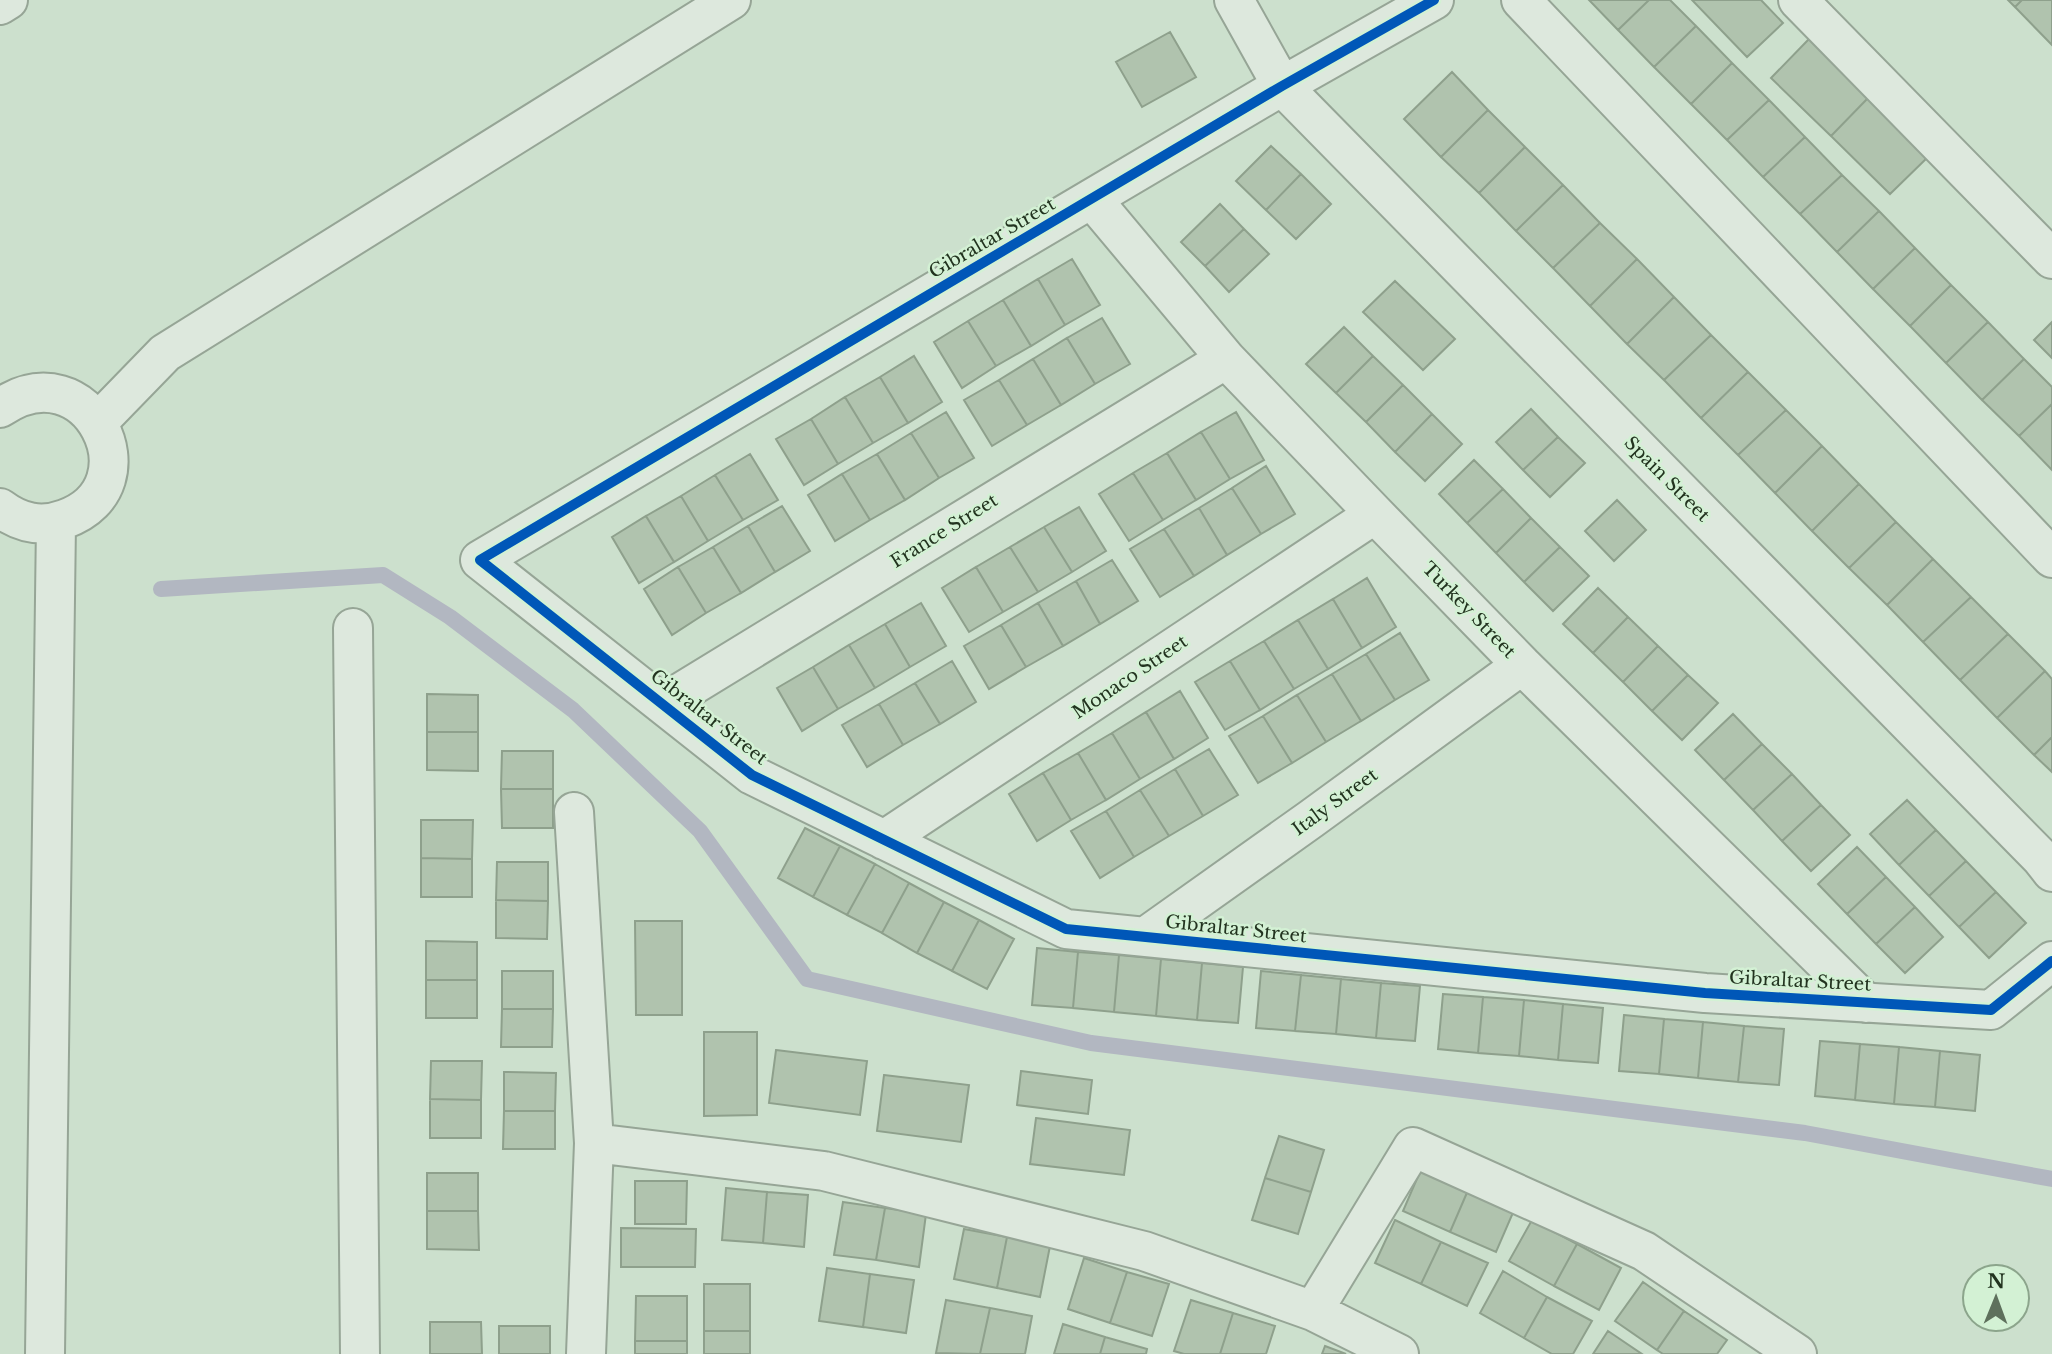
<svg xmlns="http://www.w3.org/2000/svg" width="2052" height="1354" font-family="'Libre Baskerville',serif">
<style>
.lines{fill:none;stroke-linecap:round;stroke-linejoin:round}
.stream{stroke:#b2b7c1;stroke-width:16}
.building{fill:#b0c3ae;stroke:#8ea08c;stroke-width:2}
.minor-casing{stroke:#96a596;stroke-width:42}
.minor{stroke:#dde8dd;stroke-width:38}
.cycleway-casing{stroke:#d3f1d4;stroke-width:15}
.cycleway{stroke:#0057b8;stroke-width:10}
.labels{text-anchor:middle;stroke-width:5;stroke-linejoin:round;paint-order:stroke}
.street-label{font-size:18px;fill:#22331f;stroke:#d3f1d4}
</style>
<rect width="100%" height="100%" fill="#cce0cd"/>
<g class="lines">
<path class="stream" d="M161,589L383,575L450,617L573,710L700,831L807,979L1091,1043L1805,1133L2052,1179"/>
</g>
<path class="building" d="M1589,0H1649L1618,30Z
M1649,0H1670L1696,26L1654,67L1618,30Z
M1692,0H1761L1783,23L1747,57Z
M2008,0H2022L2015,7Z
M2022,0H2052V45L2015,7Z
M1696,26L1732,63L1691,104L1654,67Z
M1170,32L1196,77L1142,107L1116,62Z
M1809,39L1869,97L1831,136L1771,78Z
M1732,63L1769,100L1727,140L1691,104Z
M1452,72L1488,110L1441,157L1404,119Z
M1869,97L1929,156L1890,194L1831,136Z
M1769,100L1805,137L1763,177L1727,140Z
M1488,110L1525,147L1479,193L1441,157Z
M1805,137L1842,175L1800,214L1763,177Z
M1271,146L1301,174L1266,210L1236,181Z
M1525,147L1563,185L1516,231L1479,193Z
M1301,174L1331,204L1296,239L1266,210Z
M1842,175L1879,211L1837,252L1800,214Z
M1563,185L1600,223L1553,268L1516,231Z
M1220,204L1244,229L1205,266L1181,242Z
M1879,211L1915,248L1873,289L1837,252Z
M1600,223L1637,259L1590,306L1553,268Z
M1244,229L1269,254L1229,292L1205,266Z
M1915,248L1951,285L1910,326L1873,289Z
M1072,259L1100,305L1065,325L1038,279Z
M1637,259L1674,297L1627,344L1590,306Z
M1038,279L1065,325L1031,346L1003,300Z
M1395,281L1455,339L1423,370L1363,312Z
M1951,285L1988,322L1946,363L1910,326Z
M1674,297L1711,335L1664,380L1627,344Z
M1003,300L1031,346L996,366L968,321Z
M1102,318L1130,364L1095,384L1067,338Z
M968,321L996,366L962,388L934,342Z
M1988,322L2024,359L1982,400L1946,363Z
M2052,322V358L2034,340Z
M1344,327L1373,356L1336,393L1306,364Z
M1711,335L1748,372L1701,418L1664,380Z
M1067,338L1095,384L1061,405L1033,359Z
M914,356L942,402L908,423L880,377Z
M1373,356L1403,385L1366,422L1336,393Z
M1033,359L1061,405L1027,425L999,380Z
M2024,359L2052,387V404L2019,436L1982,400Z
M1748,372L1786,410L1738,455L1701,418Z
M880,377L908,423L873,443L845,397Z
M999,380L1027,425L992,446L964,400Z
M1403,385L1432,414L1395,452L1366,422Z
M845,397L873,443L838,464L811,419Z
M2052,404V470L2019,436Z
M1531,409L1558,437L1523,470L1496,442Z
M1786,410L1822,446L1775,493L1738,455Z
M946,412L974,458L939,478L911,433Z
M1236,412L1264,460L1230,479L1201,432Z
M1432,414L1462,444L1425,481L1395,452Z
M811,419L838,464L804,485L776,439Z
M1201,432L1230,479L1196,500L1167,453Z
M911,433L939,478L905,500L877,454Z
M1558,437L1585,463L1550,497L1523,470Z
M1822,446L1859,484L1812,531L1775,493Z
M1167,453L1196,500L1163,520L1133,473Z
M750,454L778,500L743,520L715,475Z
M877,454L905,500L870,520L842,474Z
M1474,460L1503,489L1467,523L1439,494Z
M1266,466L1295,514L1261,534L1232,488Z
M1133,473L1163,520L1129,541L1099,494Z
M842,474L870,520L835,541L808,495Z
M715,475L743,520L708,541L681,496Z
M1859,484L1896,522L1849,568L1812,531Z
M1232,488L1261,534L1227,555L1199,508Z
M1503,489L1531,518L1496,553L1467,523Z
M681,496L708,541L674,562L646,516Z
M1617,500L1646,530L1614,561L1585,531Z
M782,506L810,551L775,572L748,526Z
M1079,507L1106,551L1072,572L1044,527Z
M1199,508L1227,555L1194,576L1164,529Z
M646,516L674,562L639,583L612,537Z
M1531,518L1560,547L1524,582L1496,553Z
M1896,522L1933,559L1887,605L1849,568Z
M748,526L775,572L741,593L713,547Z
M1044,527L1072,572L1038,592L1010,547Z
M1164,529L1194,576L1160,597L1130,549Z
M713,547L741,593L706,613L678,567Z
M1010,547L1038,592L1003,612L976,567Z
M1560,547L1589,576L1553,611L1524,582Z
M1933,559L1971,597L1923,642L1887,605Z
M1112,560L1138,601L1100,624L1076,581Z
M678,567L706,613L672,635L644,589Z
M976,567L1003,612L969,632L942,588Z
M1367,578L1396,627L1362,648L1333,599Z
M1076,581L1100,624L1063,646L1038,603Z
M1598,588L1628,617L1593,653L1563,624Z
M1971,597L2008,634L1960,680L1923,642Z
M1333,599L1362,648L1328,669L1298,620Z
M921,603L946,646L910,667L885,624Z
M1038,603L1063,646L1026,667L1001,625Z
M1628,617L1658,646L1623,682L1593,653Z
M1298,620L1328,669L1294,689L1264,641Z
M885,624L910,667L875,688L849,645Z
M1001,625L1026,667L989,689L964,646Z
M1400,633L1429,680L1395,700L1366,654Z
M2008,634L2045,671L1997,718L1960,680Z
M1264,641L1294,689L1260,710L1230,661Z
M849,645L875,688L838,709L813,667Z
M1658,646L1688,675L1652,711L1623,682Z
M1366,654L1395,700L1361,721L1332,674Z
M952,661L976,702L940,724L915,683Z
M1230,661L1260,710L1225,730L1195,682Z
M813,667L838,709L802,731L777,688Z
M2045,671L2052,679V737L2034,755L1997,718Z
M1332,674L1361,721L1326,742L1297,695Z
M1688,675L1718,703L1682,740L1652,711Z
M915,683L940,724L903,745L879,704Z
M1180,691L1208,738L1174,759L1146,712Z
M427,694L478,695V732H427Z
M1297,695L1326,742L1292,763L1263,716Z
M879,704L903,745L867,767L842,725Z
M1146,712L1174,759L1140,779L1112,733Z
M1733,714L1762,744L1724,780L1695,750Z
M1263,716L1292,763L1258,783L1229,736Z
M427,732H478V771L427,770Z
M1112,733L1140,779L1106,800L1078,753Z
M2052,737V772L2034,755Z
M1762,744L1792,774L1753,810L1724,780Z
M1209,749L1238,795L1203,816L1175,769Z
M502,751H553V789H501Z
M1078,753L1106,800L1071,820L1043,773Z
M1175,769L1203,816L1169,836L1140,790Z
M1043,773L1071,820L1037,841L1009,794Z
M1792,774L1821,805L1782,841L1753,810Z
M501,789H553V828H502Z
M1140,790L1169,836L1134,857L1106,811Z
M1907,800L1936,830L1899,865L1870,834Z
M1821,805L1850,835L1811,871L1782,841Z
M1106,811L1134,857L1100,878L1071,831Z
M421,820H473L472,859L421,858Z
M805,828L840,846L813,897L778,878Z
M1936,830L1966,861L1929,896L1899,865Z
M840,846L875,864L847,915L813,897Z
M1857,847L1886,877L1847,914L1818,884Z
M421,858L472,859V897H421Z
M1966,861L1996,892L1959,927L1929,896Z
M497,862H548V901L496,900Z
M875,864L909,883L882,933L847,915Z
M1886,877L1915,907L1876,944L1847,914Z
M909,883L944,902L917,953L882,933Z
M1996,892L2026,923L1989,958L1959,927Z
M496,900L548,901L547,939L496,938Z
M944,902L979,920L952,971L917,953Z
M1915,907L1943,937L1905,973L1876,944Z
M979,920L1014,939L987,989L952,971Z
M635,921H682V1015H636Z
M426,941L477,942V980H426Z
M1037,948L1078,952L1073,1008L1032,1005Z
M1078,952L1119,955L1114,1012L1073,1008Z
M1119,955L1161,959L1156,1016L1114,1012Z
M1161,959L1202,963L1197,1020L1156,1016Z
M1202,963L1243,967L1238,1023L1197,1020Z
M502,971H553V1009H502Z
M1261,971L1301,975L1295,1031L1256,1028Z
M1301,975L1341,979L1336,1034L1295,1031Z
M1341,979L1381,983L1376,1038L1336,1034Z
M426,980H477V1018H426Z
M1381,983L1420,986L1415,1041L1376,1038Z
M1443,994L1483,997L1478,1053L1438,1049Z
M1483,997L1524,1000L1519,1056L1478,1053Z
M1524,1000L1563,1004L1558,1060L1519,1056Z
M1563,1004L1603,1008L1598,1063L1558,1060Z
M502,1009H553L552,1047H501Z
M1624,1015L1664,1019L1659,1074L1619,1071Z
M1664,1019L1703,1022L1698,1078L1659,1074Z
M1703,1022L1744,1026L1738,1082L1698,1078Z
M1744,1026L1784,1029L1779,1085L1738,1082Z
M704,1032H757V1115L704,1116Z
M1820,1041L1860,1044L1855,1100L1815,1096Z
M1860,1044L1899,1047L1894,1104L1855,1100Z
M1899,1047L1940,1051L1935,1107L1894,1104Z
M776,1050L867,1061L860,1115L769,1103Z
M1940,1051L1980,1055L1975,1111L1935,1107Z
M431,1061H482L481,1100L430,1099Z
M1021,1071L1092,1080L1088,1114L1017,1105Z
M504,1072L556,1073L555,1111H504Z
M884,1075L969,1085L961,1142L877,1131Z
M430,1099L481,1100V1138H430Z
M504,1111H555V1149H503Z
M1036,1118L1130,1130L1124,1175L1030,1164Z
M1279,1136L1324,1150L1311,1192L1265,1178Z
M1422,1167L1469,1188L1450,1232L1403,1211Z
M427,1173H478V1211H427Z
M1265,1178L1311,1192L1298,1234L1252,1220Z
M635,1181H687L686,1224H635Z
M726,1188L767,1192L763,1243L722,1240Z
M1469,1188L1515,1208L1496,1252L1450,1232Z
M767,1192L808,1195L804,1247L763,1243Z
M843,1202L885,1208L876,1260L834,1255Z
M885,1208L926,1214L919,1267L876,1260Z
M427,1211H478L479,1250L427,1249Z
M1395,1220L1441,1242L1421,1284L1375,1263Z
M1532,1220L1577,1244L1554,1286L1509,1261Z
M621,1228L696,1229L695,1267H621Z
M964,1229L1007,1237L997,1288L954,1279Z
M1007,1237L1050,1246L1040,1297L997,1288Z
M1441,1242L1488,1263L1467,1306L1421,1284Z
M1577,1244L1621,1268L1599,1310L1554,1286Z
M1084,1258L1127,1272L1110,1323L1068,1309Z
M827,1268L870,1274L863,1327L819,1321Z
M1503,1271L1547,1297L1524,1338L1480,1313Z
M1127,1272L1169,1284L1152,1336L1110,1323Z
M870,1274L914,1280L906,1333L863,1327Z
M1643,1282L1684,1311L1657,1350L1615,1321Z
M704,1284H750V1331H704Z
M636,1296H687V1341H635Z
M1547,1297L1592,1321L1573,1354H1552L1524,1338Z
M946,1300L990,1308L980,1354L936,1353Z
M1191,1300L1233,1313L1220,1354H1184L1174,1351Z
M990,1308L1032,1316L1025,1354H980Z
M1684,1311L1727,1340L1717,1354H1663L1657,1350Z
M1233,1313L1275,1326L1266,1354H1220Z
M430,1322H481L482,1354H430Z
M1063,1324L1105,1337L1100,1354H1054Z
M499,1326H550V1354H499Z
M704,1331H750V1354H704Z
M1608,1331L1642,1354H1593Z
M1105,1337L1147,1349L1146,1354H1100Z
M635,1341H687V1354H635Z
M1325,1346L1346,1354H1322Z"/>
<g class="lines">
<defs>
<path id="minor" d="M1234,0L1282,86L2041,858L2052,872
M1434,0L1282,86L480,560L752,775L1066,929L1705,993L1991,1010L2052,961
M1521,0L2052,558
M1798,0L2052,259
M0,5L8,0
M1092,199L1226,359L1375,514L1522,665L1866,1003
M0,408C88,347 157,486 65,519C41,528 20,523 0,508
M98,422L165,353L731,0
M353,628L360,1354
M662,704L1226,359
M574,812L594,1143L586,1354
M884,840L1375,514
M1145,937L1311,819L1522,665
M594,1143L824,1171L1144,1251L1313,1311L1399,1354
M1313,1311L1413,1147L1644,1251L1797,1354
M45,1354L56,523"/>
</defs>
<use href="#minor" class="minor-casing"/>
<use href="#minor" class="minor"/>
<defs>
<path id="cycleway" d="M1434,0L1282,86L480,560L752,775L1066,929L1705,993L1991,1010L2052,961"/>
</defs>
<use href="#cycleway" class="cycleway-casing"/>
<use href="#cycleway" class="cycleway"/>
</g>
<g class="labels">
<g class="street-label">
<text transform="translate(992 238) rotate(-30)" y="6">Gibraltar Street</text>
<text transform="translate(1667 479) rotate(45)" y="6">Spain Street</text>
<text transform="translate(944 531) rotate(-32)" y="6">France Street</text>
<text transform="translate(1469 610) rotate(46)" y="6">Turkey Street</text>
<text transform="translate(1130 677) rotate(-34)" y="6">Monaco Street</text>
<text transform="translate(709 717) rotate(38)" y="6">Gibraltar Street</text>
<text transform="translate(1335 802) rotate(-36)" y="6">Italy Street</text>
<text transform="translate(1236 929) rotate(6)" y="6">Gibraltar Street</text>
<text transform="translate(1800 981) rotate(3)" y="6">Gibraltar Street</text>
</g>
</g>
<g transform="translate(1996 1298) rotate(1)"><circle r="33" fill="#d3f1d4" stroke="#8ca58c" stroke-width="2"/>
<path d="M0-5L12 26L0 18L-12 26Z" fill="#5e705c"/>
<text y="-10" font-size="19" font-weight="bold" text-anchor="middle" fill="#22331f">N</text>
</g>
</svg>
